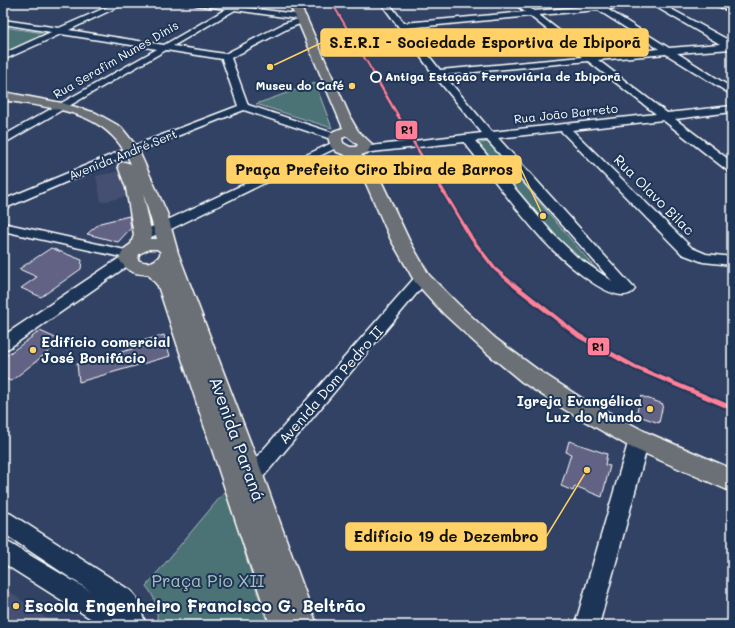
<svg xmlns="http://www.w3.org/2000/svg" width="735" height="628" font-family="Mali,sans-serif">
<style>
.built{fill:#445071}
.green{fill:#4c7275;stroke:#a6b8ba}
.building{fill:#626284;stroke:#fff}
.lines{fill:none;stroke-linecap:round;stroke-linejoin:round}
.minor-casing{stroke:#fff;stroke-width:3}
.major-casing{stroke:#fff;stroke-width:3}
.minor{fill:#1d3557;fill-rule:evenodd}
.major{fill:#6a7074;fill-rule:evenodd}
.rail-1-far3-casing{stroke:#1d3557;stroke-width:3.5}
.rail-1-far2-casing{stroke:#1d3557;stroke-width:4.5}
.rail-1-far1-casing{stroke:#1d3557;stroke-width:6}
.rail-1-casing{stroke:#1d3557;stroke-width:8}
.rail-1-far3{stroke:#ff8098;stroke-width:2}
.rail-1-far2{stroke:#ff8098;stroke-width:2.5}
.rail-1-far1{stroke:#ff8098;stroke-width:3.5}
.rail-1{stroke:#ff8098;stroke-width:4.5}
.stop-dot{fill:#1d3557;stroke:#fff;stroke-width:2}
.poi-dot{fill:#ffd166;stroke:#1d3557;stroke-width:1.5}
.labels{text-anchor:middle;stroke-width:4;stroke-linejoin:round;paint-order:stroke}
.far-street-label{font-size:12px;fill:#fff;stroke:#1d3557}
.far-stop-label{font-size:12px;font-weight:bold;fill:#fff;stroke:#1d3557;text-anchor:start}
.far-poi-label{font-size:12px;font-weight:bold;fill:#fff;stroke:#1d3557;text-anchor:end}
.street-label{font-size:14px;fill:#fff;stroke:#1d3557}
.poi-label{font-size:14px;font-weight:bold;fill:#fff;stroke:#1d3557;text-anchor:start}
.near-street-label{font-size:17px;fill:#fff;stroke:#1d3557}
.near-park-label{font-size:17px;fill:#aec0c1;stroke:#1d3557}
.near-poi-label{font-size:17px;font-weight:bold;fill:#fff;stroke:#1d3557;text-anchor:start}
.leader{fill:none;stroke:#ffd166;stroke-width:1.5}
.callout-dot{fill:#ffd166;stroke:#1d3557;stroke-width:1.5}
.callout{fill:#ffd166;stroke:#ffd166;stroke-width:1.5}
.callout-label{font-size:15px;text-anchor:middle;font-weight:bold;fill:#111}
.line-badge{stroke:#1d3557;stroke-width:1.5}
.pale-badge-label{font-size:11px;text-anchor:middle;font-weight:bold;fill:#111}
</style>
<rect width="100%" height="100%" fill="#324264"/>
<filter id="ink" filterUnits="userSpaceOnUse"><feTurbulence type="fractalNoise" baseFrequency=".025" numOctaves="2"/><feDisplacementMap in="SourceGraphic" scale="8" xChannelSelector="R" yChannelSelector="G"/><feConvolveMatrix kernelMatrix="1 2 1 2 8 2 1 2 1" color-interpolation-filters="sRGB"/></filter>
<g filter="url(#ink)">
<path class="built" d="M121,171L129,196L101,202L96,176Z
M3,587L56,625H3Z"/>
<path class="green" d="M3,27L44,33V35L3,53Z
M315,83L332,128L256,104Z
M488,142L602,276L565,250L474,144Z
M227,489L248,540L243,548L267,622L273,625H163L157,621C158,607 155,597 146,586Z"/>
<path class="building" d="M129,216L131,228L118,242L87,234L100,223Z
M51,248L82,260L81,269L41,297L21,288L37,277L19,269Z
M40,331L62,341L11,381L3,378V358Z
M164,335L170,356L79,382L77,364L143,346L142,341Z
M641,396L663,404L659,423L636,415Z
M569,441L607,454L605,465L610,466L602,497L575,486L573,491L561,486L571,454L566,452Z"/>
<g class="lines">
<defs>
<path id="minor" d="M116,3H126L69,30L164,45L226,9L196,5L192,3H213L232,6L237,3H246L241,7L304,15L306,20L305,22L289,28L231,58L248,105L339,135L341,137L335,140L331,139L244,110L136,152L3,209V200L128,148L238,106L222,59L166,50L3,144V136L157,49L61,34L3,60V54L51,32L3,24V20L59,28ZM235,10L298,19L283,24L225,54L173,46Z
M381,3H389L404,23L525,12L514,3H523L534,11L593,6L597,4L601,5L624,3H660L732,42L731,49L677,53L732,88V95L666,54L598,60L667,113L732,106V112L675,119L732,162V172L728,171L663,120L572,130L692,248L706,254L732,257V265L703,262L682,254L561,131L498,138L632,286L635,289C618,314 556,254 543,240C515,209 490,174 464,142L362,153L358,152L356,150L358,148L362,147L482,133L434,75ZM651,5V4L720,44L669,48L607,9ZM598,10L659,49L592,56L539,15ZM530,16L582,57L440,70L407,28ZM588,61L656,114L492,132L444,75ZM487,140L612,281L577,257L553,234L475,141Z
M712,3H722L732,8V13Z
M336,141L340,142L342,144L340,146L169,230L148,238L143,239L138,238L136,235L138,232L159,224Z
M3,223L134,252L136,255L133,262L9,348L3,350V336L121,257L3,231Z
M422,273L427,275L430,278L427,281L253,489L246,492L239,489L236,483L239,477L417,275Z
M639,432L646,434L649,440L599,625H575L629,440L632,434Z
M3,511L11,514L131,591L136,597L146,625H101L3,563V540L11,544L90,591L3,533Z"/>
<path id="major" d="M288,3H298L306,17L351,119L358,131L372,144L367,153L361,155L375,168L409,240L429,275L458,304L495,338L538,370L583,399L648,433L732,469V492L630,447L567,411L522,382L481,348L444,314L415,282L391,240L360,170L345,155L337,152L331,147L328,137L334,131L343,128L296,17ZM347,136L358,145L356,147H350L343,143L342,138Z
M3,92L62,103L96,113L121,127L137,147L167,213L178,253L264,478L317,625H270L158,286L148,274C134,275 126,270 119,259L124,249L131,244L134,235L126,188L118,166L120,163L125,162L131,164C108,109 54,109 3,100ZM143,193L157,239H151L152,235ZM149,249H157L161,252C158,262 147,265 138,260L139,254Z"/>
</defs>
<use href="#minor" class="minor-casing"/>
<use href="#major" class="major-casing"/>
<use href="#minor" class="minor"/>
<use href="#major" class="major"/>
<defs>
<path id="rail-1-far3" d="M332,3L374,74"/>
<path id="rail-1-far2" d="M373,73L428,167"/>
<path id="rail-1-far1" d="M428,166L472,239L495,269L515,286"/>
<path id="rail-1" d="M514,285L579,336L635,367L732,408"/>
</defs>
<use href="#rail-1-far3" class="rail-1-far3-casing"/>
<use href="#rail-1-far2" class="rail-1-far2-casing"/>
<use href="#rail-1-far1" class="rail-1-far1-casing"/>
<use href="#rail-1" class="rail-1-casing"/>
<use href="#rail-1-far3" class="rail-1-far3"/>
<use href="#rail-1-far2" class="rail-1-far2"/>
<use href="#rail-1-far1" class="rail-1-far1"/>
<use href="#rail-1" class="rail-1"/>
</g>
</g>
<circle class="stop-dot" cx="376" cy="77" r="5"/>
<g class="poi-dot">
<circle cx="352" cy="86" r="4"/>
<circle cx="33" cy="350" r="4"/>
<circle cx="650" cy="409" r="4"/>
<circle cx="16" cy="606" r="4"/>
</g>
<g class="labels">
<g class="far-street-label">
<text transform="translate(116 60) rotate(-30)" y="4">Rua Serafim Nunes Dinis</text>
<text transform="translate(566 114) rotate(-6)" y="4">Rua João Barreto</text>
<text transform="translate(123 155) rotate(-22)" y="4">Avenida André Sert</text>
</g>
<g class="far-stop-label">
<text x="385" y="81">Antiga Estação Ferroviária de Ibiporã</text>
</g>
<g class="far-poi-label">
<text x="344" y="90">Museu do Café</text>
</g>
<g class="street-label">
<text transform="translate(654 195) rotate(45)" y="5">Rua Olavo Bilac</text>
<text transform="translate(331 385) rotate(-49)" y="5">Avenida Dom Pedro II</text>
</g>
<g class="poi-label">
<text x="41" y="347">Edifício comercial<tspan x="41" dy="16">José Bonifácio</tspan></text>
<text x="642" y="406" text-anchor="end">Igreja Evangélica<tspan x="642" dy="16">Luz do Mundo</tspan></text>
</g>
<g class="near-street-label">
<text transform="translate(237 439) rotate(70)" y="6">Avenida Paraná</text>
</g>
<g class="near-park-label">
<text x="208" y="587">Praça Pio XII</text>
</g>
<g class="near-poi-label">
<text x="24" y="612">Escola Engenheiro Francisco G. Beltrão</text>
</g>
</g>
<path class="leader" d="M270 67L321 43M543 216L521 169M587 470L546 537"/>
<g class="callout-dot">
<circle cx="270" cy="67" r="4"/>
<circle cx="543" cy="216" r="4"/>
<circle cx="587" cy="470" r="4"/>
</g>
<g class="callout">
<rect x="321" y="29" width="327" height="27" rx="4"/>
<rect x="227" y="156" width="294" height="27" rx="4"/>
<rect x="346" y="523" width="200" height="27" rx="4"/>
</g>
<g class="callout-label">
<text x="485" y="48">S.E.R.I - Sociedade Esportiva de Ibiporã</text>
<text x="374" y="175">Praça Prefeito Ciro Ibira de Barros</text>
<text x="446" y="542">Edifício 19 de Dezembro</text>
</g>
<g class="line-badge">
<rect x="395" y="120" width="23" height="20" rx="4" fill="#ff8098"/>
<rect x="587" y="337" width="23" height="19" rx="4" fill="#ff8098"/>
</g>
<g class="pale-badge-label">
<text x="407" y="134">R1</text>
<text x="598" y="351">R1</text>
</g>
<rect width="735" height="628" fill="none" stroke="#1d3557" stroke-width="16"/>
<rect x="8" y="8" width="719" height="612" fill="none" stroke="#fff" stroke-width="1.5" filter="url(#ink)"/>
</svg>
